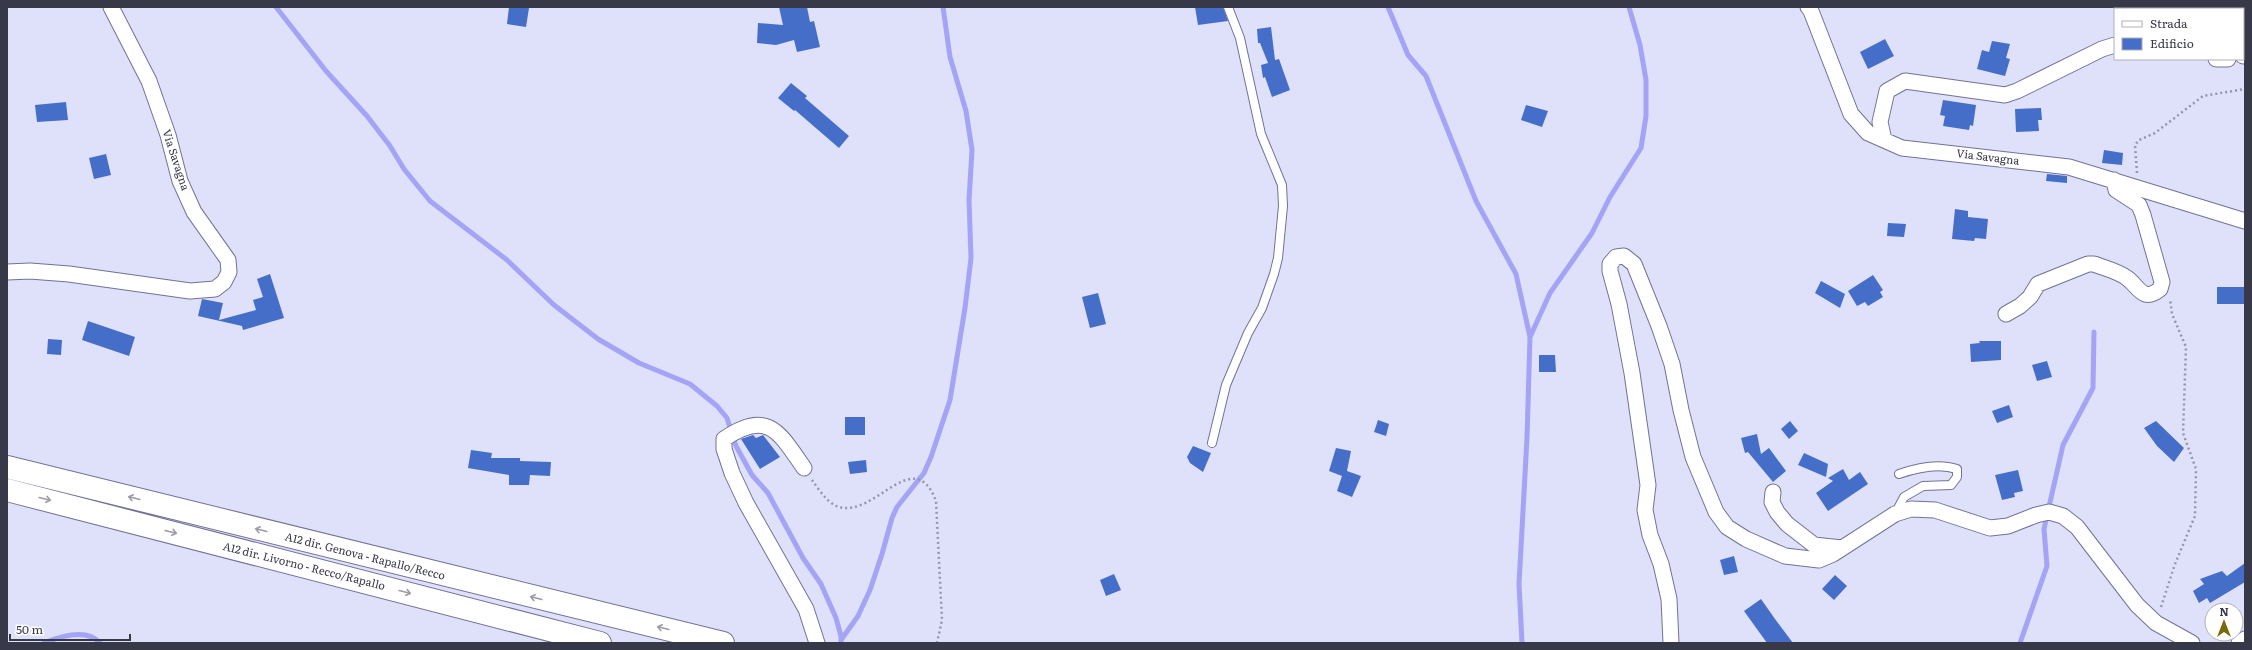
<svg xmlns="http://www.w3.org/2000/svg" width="2252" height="650" font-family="Literata,serif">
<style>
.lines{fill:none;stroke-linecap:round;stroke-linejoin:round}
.stream{stroke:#a4a3f5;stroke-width:5}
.building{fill:#456ec9}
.lane-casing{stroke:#727298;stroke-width:10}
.street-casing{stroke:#727298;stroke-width:17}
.highway-casing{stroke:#727298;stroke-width:24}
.path{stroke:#9596ac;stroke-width:2.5;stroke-dasharray:2 3;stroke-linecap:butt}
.lane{stroke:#fff;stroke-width:8}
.street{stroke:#fff;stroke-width:15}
.highway{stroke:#fff;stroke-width:22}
.oneway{stroke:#9b9ca4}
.labels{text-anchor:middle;stroke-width:4;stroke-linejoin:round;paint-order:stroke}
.street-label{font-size:11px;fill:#373848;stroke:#fff}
</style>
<rect width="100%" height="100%" fill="#dfe0fa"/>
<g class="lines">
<path class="stream" d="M276,7L326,71L367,116L390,146L404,169L430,201L507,260L554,305L598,339L639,363L690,384L717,406L727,418L736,446L752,475L768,493L803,558L821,584L836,618L841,636V643
M1388,7L1408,55L1426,76L1476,201L1516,274L1530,337L1527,438L1519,584L1522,643
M1530,337L1550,293L1592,233L1610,197L1641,148L1646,116V80L1640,45L1629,7
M841,640L858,616L870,590L882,554L892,518L897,507L924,473L931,457L950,400L965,308L971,258L969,200L972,150L966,111L950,57L943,7
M44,643C61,636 87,628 100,643
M2020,643L2047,566L2044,529L2063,445L2093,388L2094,332"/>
</g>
<path class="building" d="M509,7L529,8L526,27L507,24Z
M779,7H807L810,22L814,21L820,47L797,52L794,40L776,45L757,43L758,23L783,25Z
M1195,7H1223L1228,21L1198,25Z
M1271,27L1275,60L1279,59L1290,90L1272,97L1265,77L1263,78L1261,65L1268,63L1260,43H1258L1257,29Z
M1885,39L1894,56L1868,69L1860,52Z
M1992,41L2010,44L2006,58L2010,59L2005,76L1977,69L1982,50L1989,52Z
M791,83L807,96L805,98L849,136L839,148L795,110L794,111L778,98Z
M1943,100L1976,105L1973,126L1970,125L1969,130L1943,126L1945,116L1940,115Z
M66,102L68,120L37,122L35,105Z
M1526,105L1548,111L1542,127L1521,120Z
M2041,108L2042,120H2038L2039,131L2016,132L2015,109Z
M2104,150L2123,153L2122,165L2102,163Z
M106,154L111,175L94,179L89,158Z
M2047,174L2067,176V183L2046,181Z
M1955,209L1968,211V217L1988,219L1986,239L1975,238L1974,241L1952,239Z
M1888,223L1906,224L1904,237L1887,236Z
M270,274L284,318L243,330L242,326L198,316L202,299L223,303L219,320L256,310L253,300L263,297L257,279Z
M1873,275L1883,290L1880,292L1883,297L1868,306L1865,302L1857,306L1848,291Z
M1821,281L1845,294L1840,308L1815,293Z
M2217,287H2245V304H2217Z
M1098,293L1106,324L1090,328L1082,297Z
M88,321L135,337L129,356L82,340Z
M48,339L62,340L61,355L47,354Z
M1979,341H2001V360L1971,362L1970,344L1980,343Z
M1539,355H1555L1556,372H1539Z
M2047,361L2052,377L2037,381L2032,365Z
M2009,405L2013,417L1997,423L1992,411Z
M845,417H865V435H845Z
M1378,420L1389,424L1386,436L1374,432Z
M1790,421L1798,431L1789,439L1781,429Z
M2156,421L2184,448L2174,462L2157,446L2144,428Z
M1757,434L1761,454L1769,448L1786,471L1773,482L1748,452L1745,453L1741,438Z
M753,435L756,438L763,435L780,457L760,469L741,439Z
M1193,446L1211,453L1203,472L1190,463L1187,457Z
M1336,448L1351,451L1347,471L1361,476L1352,497L1337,491L1342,476L1329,471Z
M471,450L492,453L491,458H520V461L551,462L550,476L530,475L529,485H509V475L468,468Z
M1804,453L1828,464L1826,477L1798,465Z
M866,460L867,472L850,474L848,462Z
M1843,469L1849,480L1860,472L1868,484L1828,511L1816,493L1833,481L1828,478Z
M2018,470L2023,491L2014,493L2015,497L2002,500L1995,475Z
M1734,556L1738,572L1724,575L1720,560Z
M2245,563V582L2210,603L2207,598L2199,603L2193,591L2204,584L2200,579L2222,571L2227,576Z
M1114,574L1121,590L1106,596L1100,580Z
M1835,575L1847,586L1834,600L1822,589Z
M1761,599L1775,619L1793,643H1767L1744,611Z"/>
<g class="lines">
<defs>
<path id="lane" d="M1212,443L1226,385L1248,333L1262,308L1274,274L1278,258L1283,206L1282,185L1261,134L1240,38L1228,7
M1895,514L1904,497L1923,486L1951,485L1957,477V469C1939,463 1916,468 1899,474"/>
<path id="street" d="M1808,7L1811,11L1851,114L1868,133L1902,148L2069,167L2245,221
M2243,56L2245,55
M2216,59H2228
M1884,140L1880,122L1887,91L1905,81L2005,95L2017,91L2102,49L2115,45
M7,272L30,271L69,274L190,291L215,289L224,282L229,272L228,260L194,212L180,181L168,135L149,81L111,7
M2006,314L2020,306L2030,297L2038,284L2088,264H2094C2104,268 2118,271 2127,278C2139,287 2143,303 2160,289L2162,282L2143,215L2139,205L2116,190L2114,180
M804,468C779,432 768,409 724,439V449L732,473L746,503L806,609L817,643
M1773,492L1772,502L1777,512L1787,524L1814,545L1842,548
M1671,643L1669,599L1661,564L1650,535L1645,510L1648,485L1632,373L1619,304L1610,271V264L1616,257L1624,256L1634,264L1659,326L1672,364L1681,410L1693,457L1716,512L1727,527L1746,539L1785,556L1819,560L1833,554L1895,514L1911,509L1935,510L1990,528L2008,526L2036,515L2049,512L2063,516L2077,527L2137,605L2156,623L2192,643
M2239,643L2245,639"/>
<path id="highway" d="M7,467L723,643
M7,490L600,643"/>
</defs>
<use href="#lane" class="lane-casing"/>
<use href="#street" class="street-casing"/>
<use href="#highway" class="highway-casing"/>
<path class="path" d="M2137,173L2135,145L2139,140L2155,133L2203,96L2245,89
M812,480C817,487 823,496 830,502C868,532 912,438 936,501L942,620L937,643
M2161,607L2175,564L2195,516L2196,469L2183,433L2186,347L2172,314L2170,299"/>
<use href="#lane" class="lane"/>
<use href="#street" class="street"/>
<use href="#highway" class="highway"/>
</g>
<defs><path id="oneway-shaft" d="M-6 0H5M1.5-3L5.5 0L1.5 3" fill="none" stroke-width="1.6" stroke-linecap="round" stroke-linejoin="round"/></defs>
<g class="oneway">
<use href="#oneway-shaft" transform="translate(134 498) rotate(-166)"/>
<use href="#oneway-shaft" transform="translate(45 499) rotate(14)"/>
<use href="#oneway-shaft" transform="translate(261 530) rotate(-166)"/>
<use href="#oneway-shaft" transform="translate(171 532) rotate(14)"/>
<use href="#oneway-shaft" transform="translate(405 592) rotate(15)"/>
<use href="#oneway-shaft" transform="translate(536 598) rotate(-166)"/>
<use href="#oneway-shaft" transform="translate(663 628) rotate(-166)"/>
</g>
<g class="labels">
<g class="street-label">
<text transform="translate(1988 157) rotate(7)" y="4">Via Savagna</text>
<text transform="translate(176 160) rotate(72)" y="4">Via Savagna</text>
<text transform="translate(365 556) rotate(14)" y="4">A12 dir. Genova - Rapallo/Recco</text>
<text transform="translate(304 566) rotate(14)" y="4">A12 dir. Livorno - Recco/Rapallo</text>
</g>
</g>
<rect width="2252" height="650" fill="none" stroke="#373848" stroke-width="16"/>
<rect x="2114" y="8" width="130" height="52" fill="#ffffff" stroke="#afafb6"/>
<rect x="2122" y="21" width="20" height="6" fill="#ffffff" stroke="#afafb6"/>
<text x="2150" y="28" font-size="12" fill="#373848">Strada</text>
<rect x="2122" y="38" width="20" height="12" fill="#456ec9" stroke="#afafb6"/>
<text x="2150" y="48" font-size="12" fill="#373848">Edificio</text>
<g transform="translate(2224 622)"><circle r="19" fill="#ffffff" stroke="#afafb6"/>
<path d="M0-3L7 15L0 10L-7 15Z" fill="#766d0a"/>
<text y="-6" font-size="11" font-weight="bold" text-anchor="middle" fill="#373848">N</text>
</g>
<path d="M10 634v6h120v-6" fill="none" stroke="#373848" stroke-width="2"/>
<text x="16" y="634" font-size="12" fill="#373848" stroke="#ffffff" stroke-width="3" paint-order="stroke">50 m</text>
</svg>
